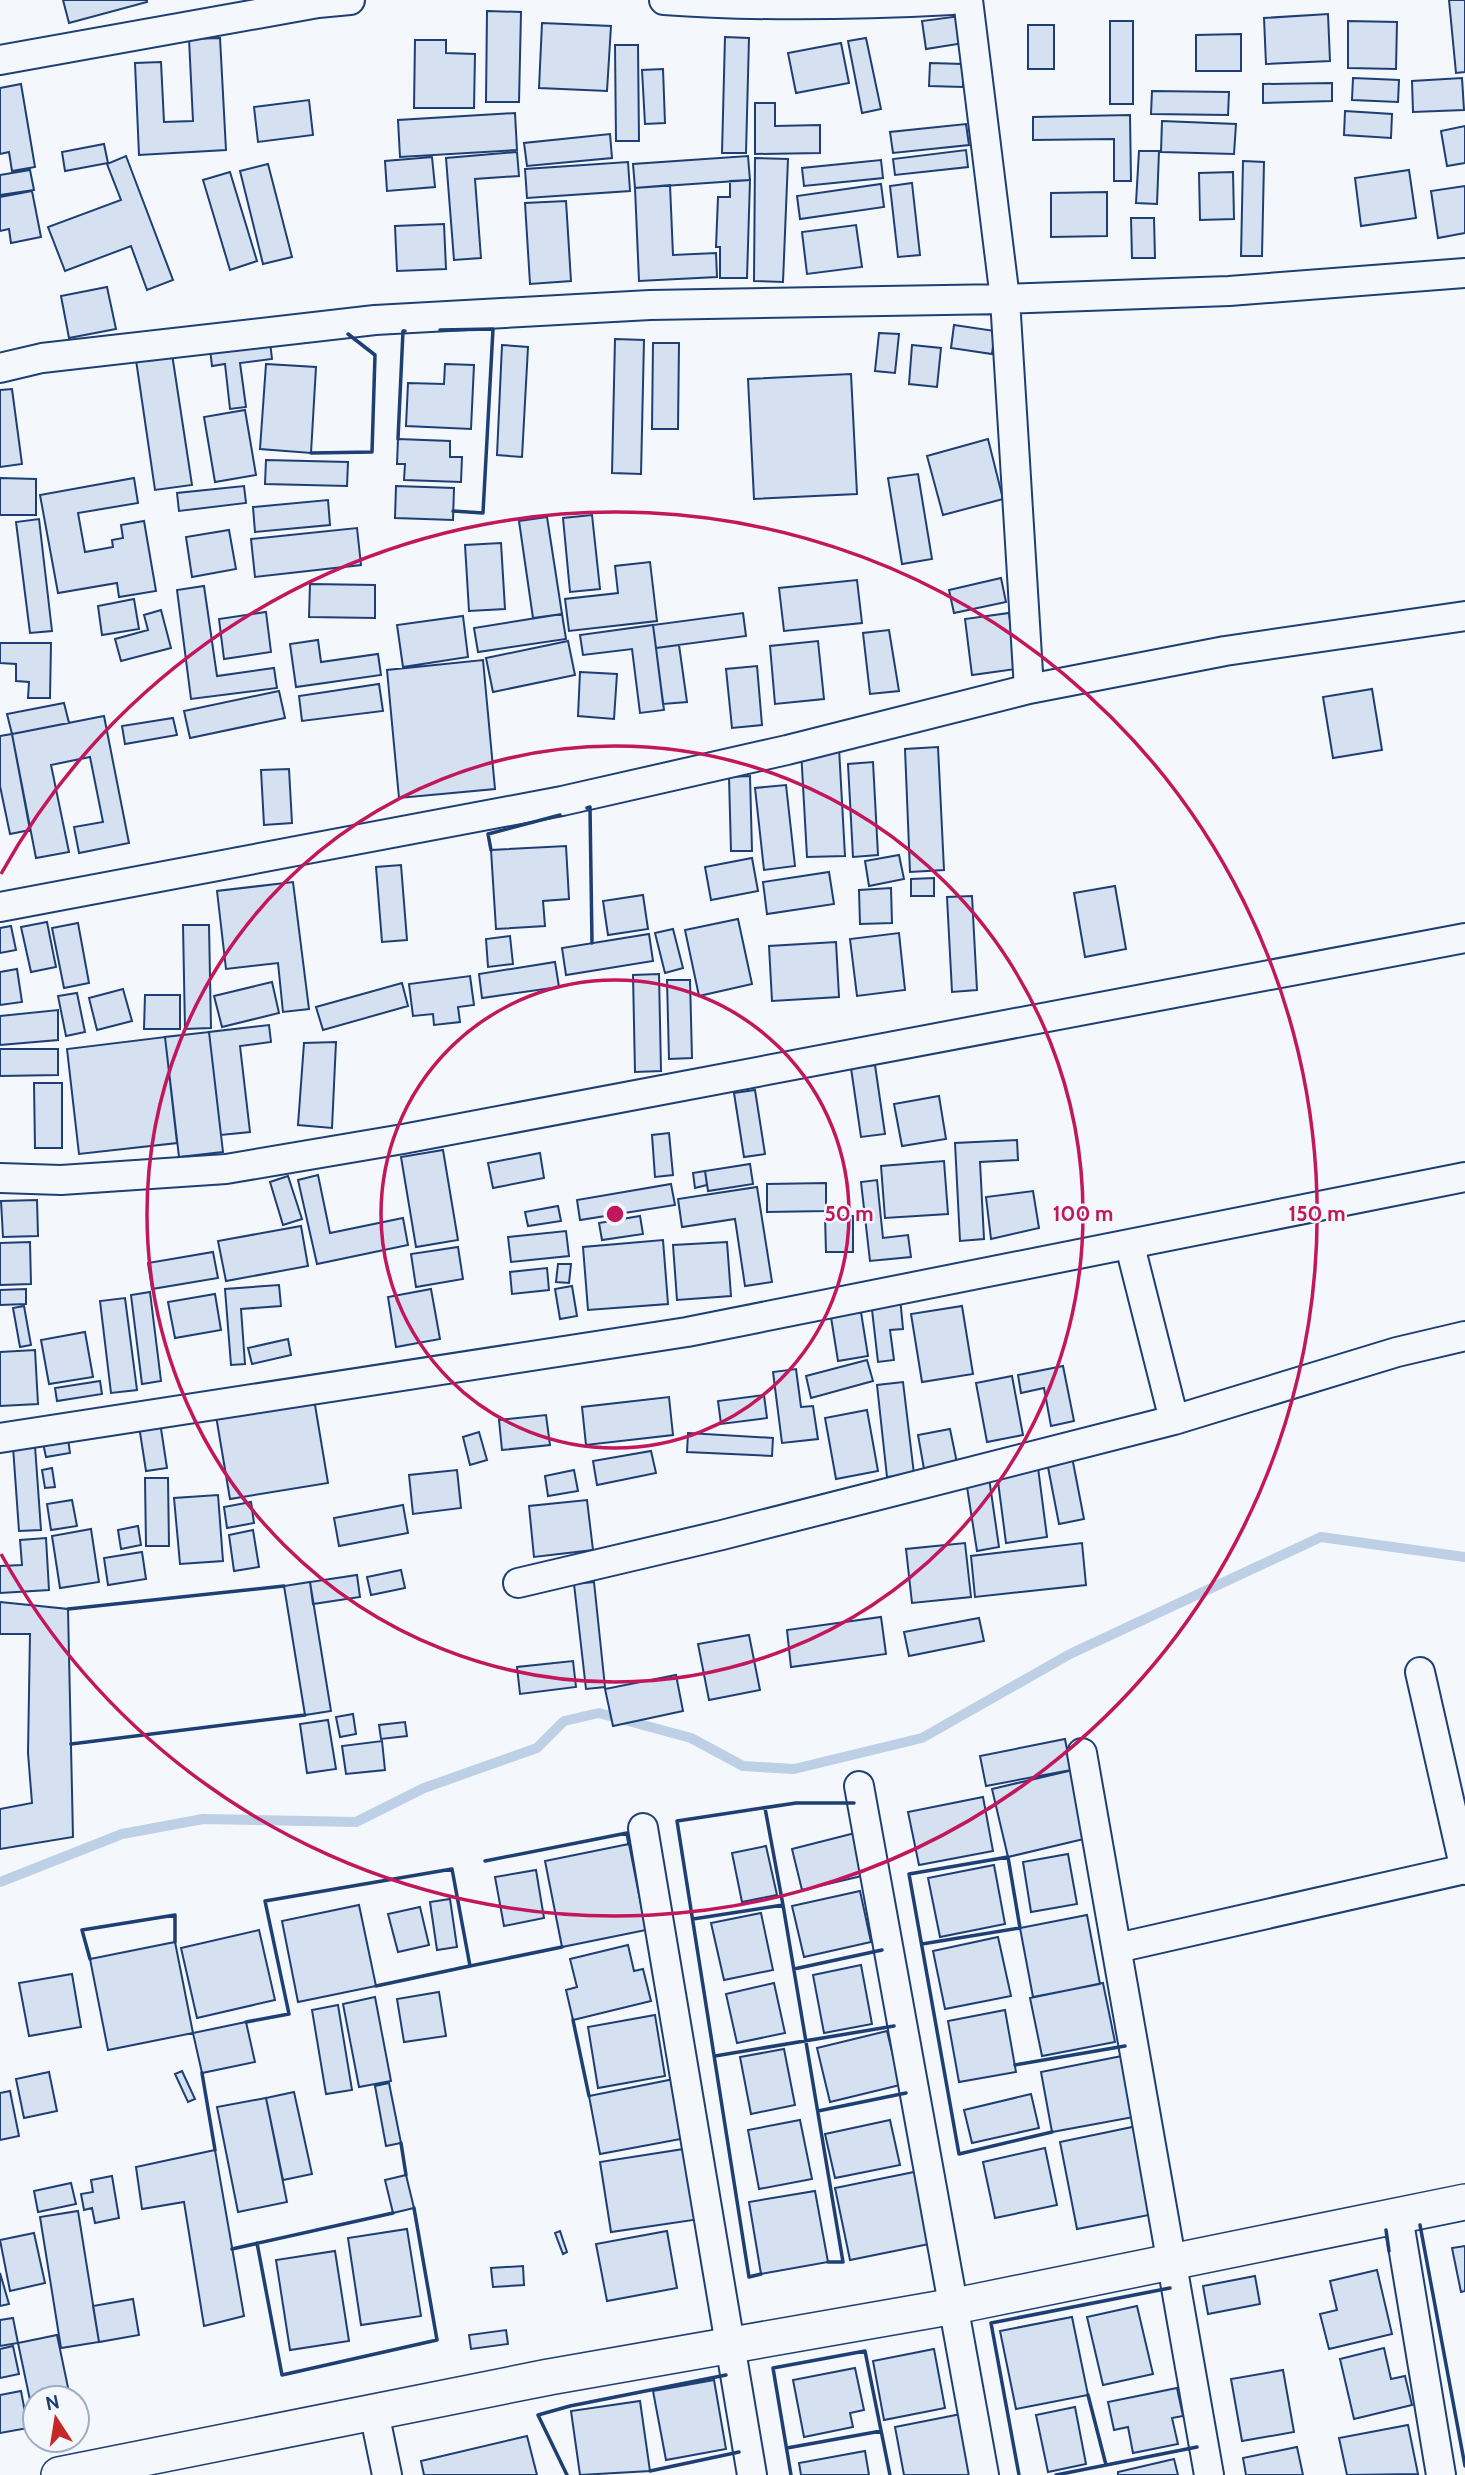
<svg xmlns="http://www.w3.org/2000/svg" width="1465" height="2475" font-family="Cabin,sans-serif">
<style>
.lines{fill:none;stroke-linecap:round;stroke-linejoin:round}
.stream{stroke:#bed0e5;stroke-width:10}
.building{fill:#d5e0f0;stroke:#1d3f73;stroke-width:2}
.minor-casing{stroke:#1d3f73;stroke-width:32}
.tertiary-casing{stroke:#1d3f73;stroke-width:38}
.minor{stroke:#f4f7fb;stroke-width:28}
.tertiary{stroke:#f4f7fb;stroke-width:35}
.wall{stroke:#1d3f73;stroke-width:3.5}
.ring{fill:none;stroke:#c2185b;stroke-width:3.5}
.centre{fill:#c2185b;stroke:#f4f7fb;stroke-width:3.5}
.ring-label{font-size:21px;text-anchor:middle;font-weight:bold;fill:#c2185b;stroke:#f4f7fb;stroke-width:5;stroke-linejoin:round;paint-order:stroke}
</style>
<rect width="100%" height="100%" fill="#f4f7fb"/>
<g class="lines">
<path class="stream" d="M0,1882L122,1834L203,1819L356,1822L424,1788L537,1748L564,1721L599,1713L691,1738L743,1766L794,1769L922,1738L1070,1654L1321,1537L1465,1557"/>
</g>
<path class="building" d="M63,0H147V2L69,23Z
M1449,0H1465V72L1456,73Z
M487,11L521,12L519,102H486Z
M1328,14L1330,61L1266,64L1264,18Z
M960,16L964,43L926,49L922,21Z
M1110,21H1133V104H1110Z
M1348,21L1397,22L1396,69L1348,68Z
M542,23L611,26L607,91L539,88Z
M1028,25H1054V69H1028Z
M1241,34V71H1196V35Z
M725,37L749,38L746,153H722Z
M220,38L226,150L139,155L135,63L161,62L164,122L193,121L189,39Z
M866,38L881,109L862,113L848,41Z
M415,40H446V53L475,54L474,108H414Z
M841,43L849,83L796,93L788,53Z
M615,45H638L639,141H616Z
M930,63L963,64V87L929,86Z
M663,69L665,123L645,124L642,70Z
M1353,78L1399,80L1398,102L1352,100Z
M1462,78L1464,110L1413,112L1412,81Z
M1332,83V101L1263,103V84Z
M21,84L35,167L12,171L9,152L0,154V88Z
M1152,91L1229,92L1228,115L1151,114Z
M309,100L313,135L258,142L254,107Z
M755,103H775V126L820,125V153L755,154Z
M1345,111L1392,114L1391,138L1344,135Z
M515,113L517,150L400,157L398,120Z
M1130,115L1131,181H1114V139L1033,140V117Z
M1162,121L1236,124L1234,154L1161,152Z
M966,124L969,145L893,153L890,132Z
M1465,126V163L1447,166L1441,131Z
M610,134L612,158L527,166L524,143Z
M104,144L108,163L65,171L62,152Z
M966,150L968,167L895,175L893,159Z
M1139,151H1159L1157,204L1136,203Z
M517,152L519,176L475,179L481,258L454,260L446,158Z
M126,156L173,280L147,290L131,246L65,271L48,227L121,200L107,164Z
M748,156L750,180L635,188L633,164Z
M432,157L435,187L387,191L385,161Z
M755,158L788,159L783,282L754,281Z
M881,160L883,178L804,186L802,168Z
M1243,161L1264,162L1262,256H1241Z
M628,162L630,191L527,198L525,169Z
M268,164L292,257L263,264L240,171Z
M30,170L34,190L0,195V175Z
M1409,170L1416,218L1361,226L1355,178Z
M230,172L257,261L230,270L203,180Z
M1233,172L1234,219L1200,220L1199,173Z
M750,180L747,278H720V247H716L718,197H730V181Z
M912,183L920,255L898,257L890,186Z
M881,184L884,207L800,219L797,196Z
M670,185L673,255L716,253L717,277L639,281L635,188Z
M1465,186V233L1438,238L1431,191Z
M32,191L41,237L11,243L9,229L0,231V197Z
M1107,192V236L1051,237V193Z
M566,201L571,281L530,284L525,203Z
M1131,218H1154L1155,258H1132Z
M444,224L446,269L397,271L395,226Z
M856,225L862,267L807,274L802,232Z
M107,287L116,329L69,338L61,296Z
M954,325L995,331L992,354L951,348Z
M879,333L899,334L895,373L875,371Z
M615,339L644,340L641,474L612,473Z
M270,342L272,359L240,363L246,407L230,409L225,364L212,366L210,349Z
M653,343H679L678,429H652Z
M502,345L528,347L522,457L497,455Z
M912,345L941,348L937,387L909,384Z
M172,354L192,485L155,490L136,360Z
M266,364L316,367L311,453L260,449Z
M445,364L474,365L471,429L406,426L408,383L444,384Z
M851,374L857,494L754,499L748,379Z
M12,389L22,464L0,467V390Z
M245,410L256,475L215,482L204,417Z
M398,439L450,441V457H462L461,482L404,480L405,464H397Z
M988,439L1003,499L943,515L927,456Z
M266,460L348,462L347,486L265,484Z
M918,474L932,559L902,564L888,478Z
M0,478L36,479V515H0Z
M134,478L138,503L78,513L85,552L113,547L112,540L123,538L121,525L144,521L156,591L119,597L117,583L58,593L40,495Z
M244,486L246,503L179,511L177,493Z
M396,486L454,488L453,520L395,518Z
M328,500L330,525L255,532L253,507Z
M592,515L600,589L570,592L563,518Z
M547,517L562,614L533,618L519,521Z
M39,519L52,631L30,633L16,522Z
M357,528L361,565L255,577L251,539Z
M229,530L236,569L192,577L186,537Z
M501,543L505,609L469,611L465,545Z
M650,562L657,621L569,631L565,599L618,593L615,566Z
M1001,578L1006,602L954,613L949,590Z
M857,580L862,623L784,631L779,588Z
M310,584L375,585V618L309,617Z
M204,586L217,676L274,668L277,688L191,699L177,590Z
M134,599L139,629L102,635L98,606Z
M161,610L171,648L121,661L115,639L148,630L144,615Z
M266,612L271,652L224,659L219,619Z
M743,613L746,636L656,648L653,625Z
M1009,613L1016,669L972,675L965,619Z
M562,614L566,639L478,652L474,628Z
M463,616L468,657L403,667L397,625Z
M653,625L664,710L640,713L632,649L583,655L580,635Z
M889,630L899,691L870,694L863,633Z
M318,640L321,662L378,654L381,675L296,687L290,644Z
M568,641L575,675L493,692L486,658Z
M818,641L824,699L775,704L770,646Z
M0,643H51L50,698H28L29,682L16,681V664L0,663Z
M679,645L687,702L663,704L656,648Z
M483,660L495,789L399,798L387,670Z
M757,666L762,725L732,728L726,669Z
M580,672L617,674L614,719L578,716Z
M379,684L383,711L302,721L299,696Z
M1372,689L1382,750L1333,758L1323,697Z
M279,691L285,718L190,738L184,711Z
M64,703L69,723L12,734L7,714Z
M104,716L129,843L79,853L74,827L103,822L90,757L51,765L69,852L36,858L12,734Z
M173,718L177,735L125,744L122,726Z
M12,734L30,830L10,834L0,786V736Z
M938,747L944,870L910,872L905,749Z
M839,748L845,856L807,857L801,750Z
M873,762L878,855L853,857L848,764Z
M289,769L292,823L264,825L261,770Z
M750,776L752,851H731L729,777Z
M786,785L795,866L764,870L755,788Z
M566,846L569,899L543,901L545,926L496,929L491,850Z
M899,855L904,879L869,886L865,861Z
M752,858L758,891L711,900L705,867Z
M401,865L407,940L382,942L376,867Z
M829,872L834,904L767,914L763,882Z
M934,878V896H911V879Z
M293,882L309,1009L283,1012L278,963L226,969L217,891Z
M1115,886L1126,949L1085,957L1074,893Z
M891,888L892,923L860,924L859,890Z
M643,895L648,929L608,935L603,901Z
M972,896L977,990L952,992L947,897Z
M738,919L752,984L699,996L685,930Z
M47,922L56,967L31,972L21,927Z
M78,923L89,983L64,988L52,928Z
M183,925H209L211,1028L185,1029Z
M11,926L16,950L0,953V928Z
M673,929L683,968L665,973L655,933Z
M899,933L905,990L857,996L850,939Z
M649,934L653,961L566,975L562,948Z
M510,936L513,964L488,967L486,939Z
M836,942L839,997L772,1001L769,946Z
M555,962L559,987L482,998L479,974Z
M17,969L22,1002L0,1005V972Z
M659,974L661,1071L635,1072L633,975Z
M470,976L474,1005L458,1007L460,1022L434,1025L433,1014L413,1016L409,984Z
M667,980H690L692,1058L669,1059Z
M272,982L279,1013L222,1027L214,996Z
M402,983L408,1006L323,1030L316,1007Z
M123,989L132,1021L97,1030L89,998Z
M77,993L85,1032L66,1036L58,996Z
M145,995H180V1029H144Z
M58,1010V1040L0,1045V1016Z
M269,1025L271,1042L240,1046L250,1132L221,1135L209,1032Z
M209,1032L223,1152L179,1157L165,1037Z
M165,1037L177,1143L79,1154L67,1049Z
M336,1042L332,1128L298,1125L304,1043Z
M0,1049H58V1075L0,1076Z
M875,1065L885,1134L861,1137L851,1068Z
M34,1083H62V1148H35Z
M755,1090L765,1154L744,1157L734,1093Z
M939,1096L946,1139L902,1146L894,1104Z
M669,1133L673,1175L655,1177L652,1135Z
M1017,1140L1018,1160L980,1162L984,1239L960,1241L955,1143Z
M443,1150L458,1240L416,1247L401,1157Z
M540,1153L544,1178L493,1188L488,1163Z
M944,1161L948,1214L885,1218L881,1166Z
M750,1164L753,1184L708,1191L705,1171Z
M705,1171L707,1185L695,1188L693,1173Z
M318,1175L330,1233L403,1218L408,1245L317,1264L298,1180Z
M288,1176L302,1219L283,1225L270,1182Z
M877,1180L883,1238L908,1235L911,1257L870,1261L861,1182Z
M826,1183V1211L767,1212V1184Z
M671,1184L675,1205L580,1220L577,1200Z
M757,1187L772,1282L745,1286L735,1219L682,1227L678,1199Z
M1033,1191L1039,1228L991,1239L986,1197Z
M37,1200L38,1236L3,1237L1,1201Z
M558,1206L561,1221L528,1226L525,1212Z
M640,1216L643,1234L602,1240L599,1223Z
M825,1216H853V1252H826Z
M301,1226L308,1266L226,1281L218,1241Z
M566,1231L569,1256L511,1262L508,1237Z
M663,1240L668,1304L588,1310L583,1247Z
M30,1242L31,1284L0,1285V1243Z
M727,1242L731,1296L677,1300L673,1245Z
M458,1247L463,1279L416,1287L411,1254Z
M213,1252L218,1278L152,1289L148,1263Z
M558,1264H571L569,1283L556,1282Z
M547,1268L549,1290L512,1294L510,1272Z
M279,1285L281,1306L241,1309L245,1364L231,1365L225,1289Z
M572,1286L577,1316L560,1319L555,1289Z
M26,1289V1304L0,1305V1290Z
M431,1289L440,1339L396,1347L388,1297Z
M150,1292L161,1381L142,1384L131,1295Z
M215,1294L221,1330L175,1338L168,1302Z
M900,1297L903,1329L890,1330L894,1360L878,1362L871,1301Z
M125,1298L137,1390L111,1393L100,1301Z
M24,1306L31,1345L20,1347L13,1308Z
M860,1306L868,1356L838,1361L830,1311Z
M962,1306L973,1374L922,1382L911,1314Z
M85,1332L93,1377L49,1384L41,1340Z
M288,1339L291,1355L252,1364L248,1348Z
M35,1350L38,1404L0,1406V1352Z
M867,1360L873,1381L811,1398L806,1376Z
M1063,1366L1074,1421L1051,1426L1044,1388L1021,1393L1018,1375Z
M796,1369L801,1407L813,1406L818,1439L782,1443L773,1372Z
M1012,1376L1023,1435L987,1442L976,1383Z
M100,1381L102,1394L57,1401L55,1388Z
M903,1382L914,1474L887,1477L877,1385Z
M313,1393L328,1483L230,1499L215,1410Z
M764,1395L767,1418L721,1424L718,1401Z
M669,1397L673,1435L586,1445L582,1407Z
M867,1410L878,1471L836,1479L825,1418Z
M546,1415L550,1445L502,1450L499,1420Z
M160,1422L167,1468L146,1471L139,1426Z
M950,1429L957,1463L924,1469L918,1435Z
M479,1432L487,1460L470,1465L463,1437Z
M688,1433L773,1438L772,1456L687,1452Z
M68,1439L70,1453L46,1457L43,1443Z
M35,1446L41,1530L19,1531L13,1447Z
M651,1451L656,1473L597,1485L593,1461Z
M1072,1457L1084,1519L1059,1524L1047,1462Z
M1037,1460L1047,1537L1006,1543L996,1466Z
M52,1468L55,1487L45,1488L42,1470Z
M457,1470L461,1508L413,1514L409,1475Z
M574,1470L578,1491L548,1496L545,1476Z
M988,1471L999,1547L977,1551L965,1474Z
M145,1478H168L169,1546H146Z
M218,1495L223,1561L180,1564L174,1498Z
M72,1500L77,1526L51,1530L47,1504Z
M587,1500L593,1550L534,1557L529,1506Z
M251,1502L254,1523L227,1528L224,1507Z
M403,1505L408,1533L339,1546L334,1518Z
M138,1526L141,1545L121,1549L118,1530Z
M91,1529L99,1582L60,1588L52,1536Z
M253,1530L259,1567L234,1571L229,1535Z
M46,1538L49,1590L0,1593V1566L22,1565L20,1540Z
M965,1543L971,1597L912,1603L906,1549Z
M1082,1543L1086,1585L975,1597L971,1556Z
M142,1552L146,1579L108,1585L104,1558Z
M401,1570L405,1588L371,1595L367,1577Z
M357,1575L360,1597L313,1604L310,1582Z
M310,1582L331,1711L305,1715L284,1586Z
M594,1582L605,1687L586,1689L574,1584Z
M0,1602L68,1609L73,1837L0,1849V1809L32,1803L28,1753L30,1634H0Z
M881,1617L886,1654L791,1667L787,1630Z
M979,1618L984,1641L909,1656L904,1632Z
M749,1635L760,1690L709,1700L698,1644Z
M573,1661L576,1687L520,1694L517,1667Z
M676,1675L683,1711L613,1726L605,1689Z
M353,1714L356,1734L340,1737L336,1717Z
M328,1720L336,1769L307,1773L300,1724Z
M405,1722L407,1736L381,1739L379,1725Z
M1065,1739L1071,1770L986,1786L980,1756Z
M382,1741L385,1770L346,1774L342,1746Z
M1073,1770L1088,1838L1008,1857L992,1789Z
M983,1797L993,1851L919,1865L908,1812Z
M855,1833L866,1875L802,1890L792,1849Z
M629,1844L646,1930L562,1947L545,1861Z
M766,1846L777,1895L742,1902L732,1853Z
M1068,1854L1077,1904L1031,1912L1023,1862Z
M994,1865L1005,1924L940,1937L928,1878Z
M536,1870L544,1918L504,1926L495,1877Z
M860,1891L871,1942L804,1957L792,1906Z
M450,1899L457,1947L437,1950L430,1902Z
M359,1905L376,1986L298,2002L282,1921Z
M420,1907L429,1945L398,1952L388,1914Z
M761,1913L773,1970L724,1980L711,1923Z
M1087,1915L1100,1984L1033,1997L1020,1928Z
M259,1930L275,2000L197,2018L181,1948Z
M998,1937L1011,1996L945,2009L933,1951Z
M175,1942L193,2033L108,2050L90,1959Z
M628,1945L634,1971L643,1969L651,2001L573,2020L566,1990L577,1987L570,1959Z
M861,1965L872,2024L824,2033L813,1975Z
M72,1974L81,2027L29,2036L19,1983Z
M774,1983L785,2033L737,2043L726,1994Z
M1103,1983L1115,2042L1042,2056L1030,1998Z
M439,1992L446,2036L404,2042L397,1999Z
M375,1997L391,2081L359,2087L343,2004Z
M338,2005L352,2090L326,2094L312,2010Z
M1005,2010L1016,2072L959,2082L948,2021Z
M655,2015L665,2076L598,2088L588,2027Z
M246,2022L255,2062L202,2073L193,2033Z
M887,2031L900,2085L830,2102L817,2048Z
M784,2049L795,2105L751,2114L740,2057Z
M1127,2055L1139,2116L1052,2132L1041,2072Z
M182,2071L195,2099L188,2102L175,2074Z
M49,2072L57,2111L24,2118L16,2079Z
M674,2079L686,2138L600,2154L589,2096Z
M389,2083L401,2143L386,2146L375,2086Z
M10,2091L19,2136L0,2140V2093Z
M294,2092L312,2174L283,2180L266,2098Z
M1031,2094L1039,2128L972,2143L964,2110Z
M266,2098L287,2202L238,2212L217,2107Z
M800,2120L812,2179L759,2189L748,2130Z
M890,2120L900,2165L835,2178L825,2134Z
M1137,2126L1154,2214L1077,2229L1060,2142Z
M690,2148L700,2219L611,2232L600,2162Z
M1045,2148L1057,2205L995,2218L983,2162Z
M215,2150L244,2316L204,2326L184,2202L142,2209L136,2167Z
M924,2170L939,2242L850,2260L835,2188Z
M406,2175L414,2208L393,2213L385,2180Z
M112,2176L119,2218L95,2223L92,2208L84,2210L81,2194L93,2192L91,2180Z
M71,2183L76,2204L38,2212L34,2191Z
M815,2191L828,2262L761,2274L749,2202Z
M78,2211L99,2342L61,2348L40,2217Z
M407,2229L421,2316L361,2325L348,2238Z
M560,2231L567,2252L563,2254L555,2233Z
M667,2231L677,2288L607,2301L596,2244Z
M34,2233L45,2283L10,2291L0,2240Z
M1465,2246V2291L1461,2292L1452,2248Z
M335,2251L349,2341L290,2350L276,2260Z
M523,2266L524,2285L493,2287L491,2268Z
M1377,2270L1392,2334L1329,2349L1320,2314L1337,2310L1330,2281Z
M0,2273L9,2304L0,2306Z
M1255,2276L1260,2304L1208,2314L1203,2286Z
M133,2299L139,2335L99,2342L93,2306Z
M1137,2306L1153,2374L1103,2385L1087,2317Z
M1072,2317L1088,2395L1016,2409L1000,2331Z
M13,2318L18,2343L0,2346V2320Z
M506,2330L508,2344L471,2349L469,2335Z
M57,2335L70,2397L35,2398V2404L31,2405L18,2343Z
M13,2346L19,2374L0,2378V2349Z
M1384,2348L1391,2379L1405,2376L1412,2405L1354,2419L1340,2359Z
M934,2349L945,2408L884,2420L873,2361Z
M855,2368L864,2410L850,2413L853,2427L804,2437L793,2380Z
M1283,2370L1294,2432L1242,2441L1231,2379Z
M714,2380L726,2449L666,2460L653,2391Z
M1177,2388L1183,2416L1172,2418L1178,2444L1133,2453L1128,2427L1114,2430L1108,2402Z
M21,2391L28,2428L0,2433V2395Z
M640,2401L650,2471L580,2475L571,2411Z
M1075,2407L1086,2464L1048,2472L1036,2415Z
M961,2414L973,2475H904L895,2427Z
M1408,2425L1418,2474L1347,2475L1339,2438Z
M527,2436L537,2475H424L421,2461Z
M1297,2447L1303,2475H1246L1243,2458Z
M865,2451L869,2475H801L799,2463Z
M1174,2459L1178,2475H1118V2472Z"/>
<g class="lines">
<defs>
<path id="minor" d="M664,0C760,7 856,5 952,0
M968,0L1005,299L1029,689
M0,60L318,3L350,0
M0,368L42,358L375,320L650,305L1005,299L1229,291L1465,273
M0,907L562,801L787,750L1029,689L1225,651L1465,616
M0,1178L61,1180L226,1169L403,1139L1465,938
M1130,1246L1174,1420
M0,1438L687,1332L1465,1177
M518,1583L722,1535L1174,1420L1397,1352L1465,1336
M1420,1672L1465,1870
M1082,1753L1209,2475
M859,1786L984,2475
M643,1828L752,2475
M1117,1948L1465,1869
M1398,2216L1441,2475
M374,2412L387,2475"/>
<path id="tertiary" d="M59,2475L549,2377L955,2306L1465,2202"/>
</defs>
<use href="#minor" class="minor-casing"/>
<use href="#tertiary" class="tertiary-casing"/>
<use href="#minor" class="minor"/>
<use href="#tertiary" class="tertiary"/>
<path class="wall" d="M440,330L493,329L483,513L453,511
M398,439L403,331H405
M311,453L372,452L375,355L348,334
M587,808L590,807L592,943
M491,850L488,834L560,815
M68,1609L284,1586
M71,1744L305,1715
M485,1861L627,1833L629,1844
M783,1905L843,2262H828
M693,1919L783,1905L765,1808
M922,1944L1020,1928L1008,1857L909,1874L959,2154L1052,2132
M90,1959L82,1930L175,1915V1942
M470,1966L562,1947
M794,1969L882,1950
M573,2020L589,2096
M246,2022L289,2014L265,1901L452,1869L470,1966L376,1986
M715,2056L894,2026
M1015,2065L1125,2046
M202,2073L215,2150
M818,2111L906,2093
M401,2143L406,2175
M1420,2225L1465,2466
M1386,2230L1389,2251
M257,2243L282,2375L437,2340L414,2208
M232,2249L393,2213
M761,2274L749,2277L677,1821L796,1803H854
M1088,2395L1106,2465
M787,2448L881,2431
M650,2471L739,2452
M567,2475L538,2415L570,2406L726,2375
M791,2475L773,2368L865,2351L890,2475
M1019,2475L991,2323L1170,2288
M1056,2475L1197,2447"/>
</g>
<g class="ring">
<circle cx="615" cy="1214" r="234"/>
<circle cx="615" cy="1214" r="468"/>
<path d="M1 874A702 702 0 1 1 1 1554"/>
</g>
<circle cx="615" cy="1214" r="10" class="centre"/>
<g class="ring-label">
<text x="849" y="1221">50 m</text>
<text x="1083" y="1221">100 m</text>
<text x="1317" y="1221">150 m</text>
</g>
<g transform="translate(56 2419) rotate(348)"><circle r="33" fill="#f4f7fb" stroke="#9eadc5" stroke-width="2"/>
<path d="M0-5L12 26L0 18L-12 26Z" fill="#c62828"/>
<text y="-10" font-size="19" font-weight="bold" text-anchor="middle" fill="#1d3f73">N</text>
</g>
</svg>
